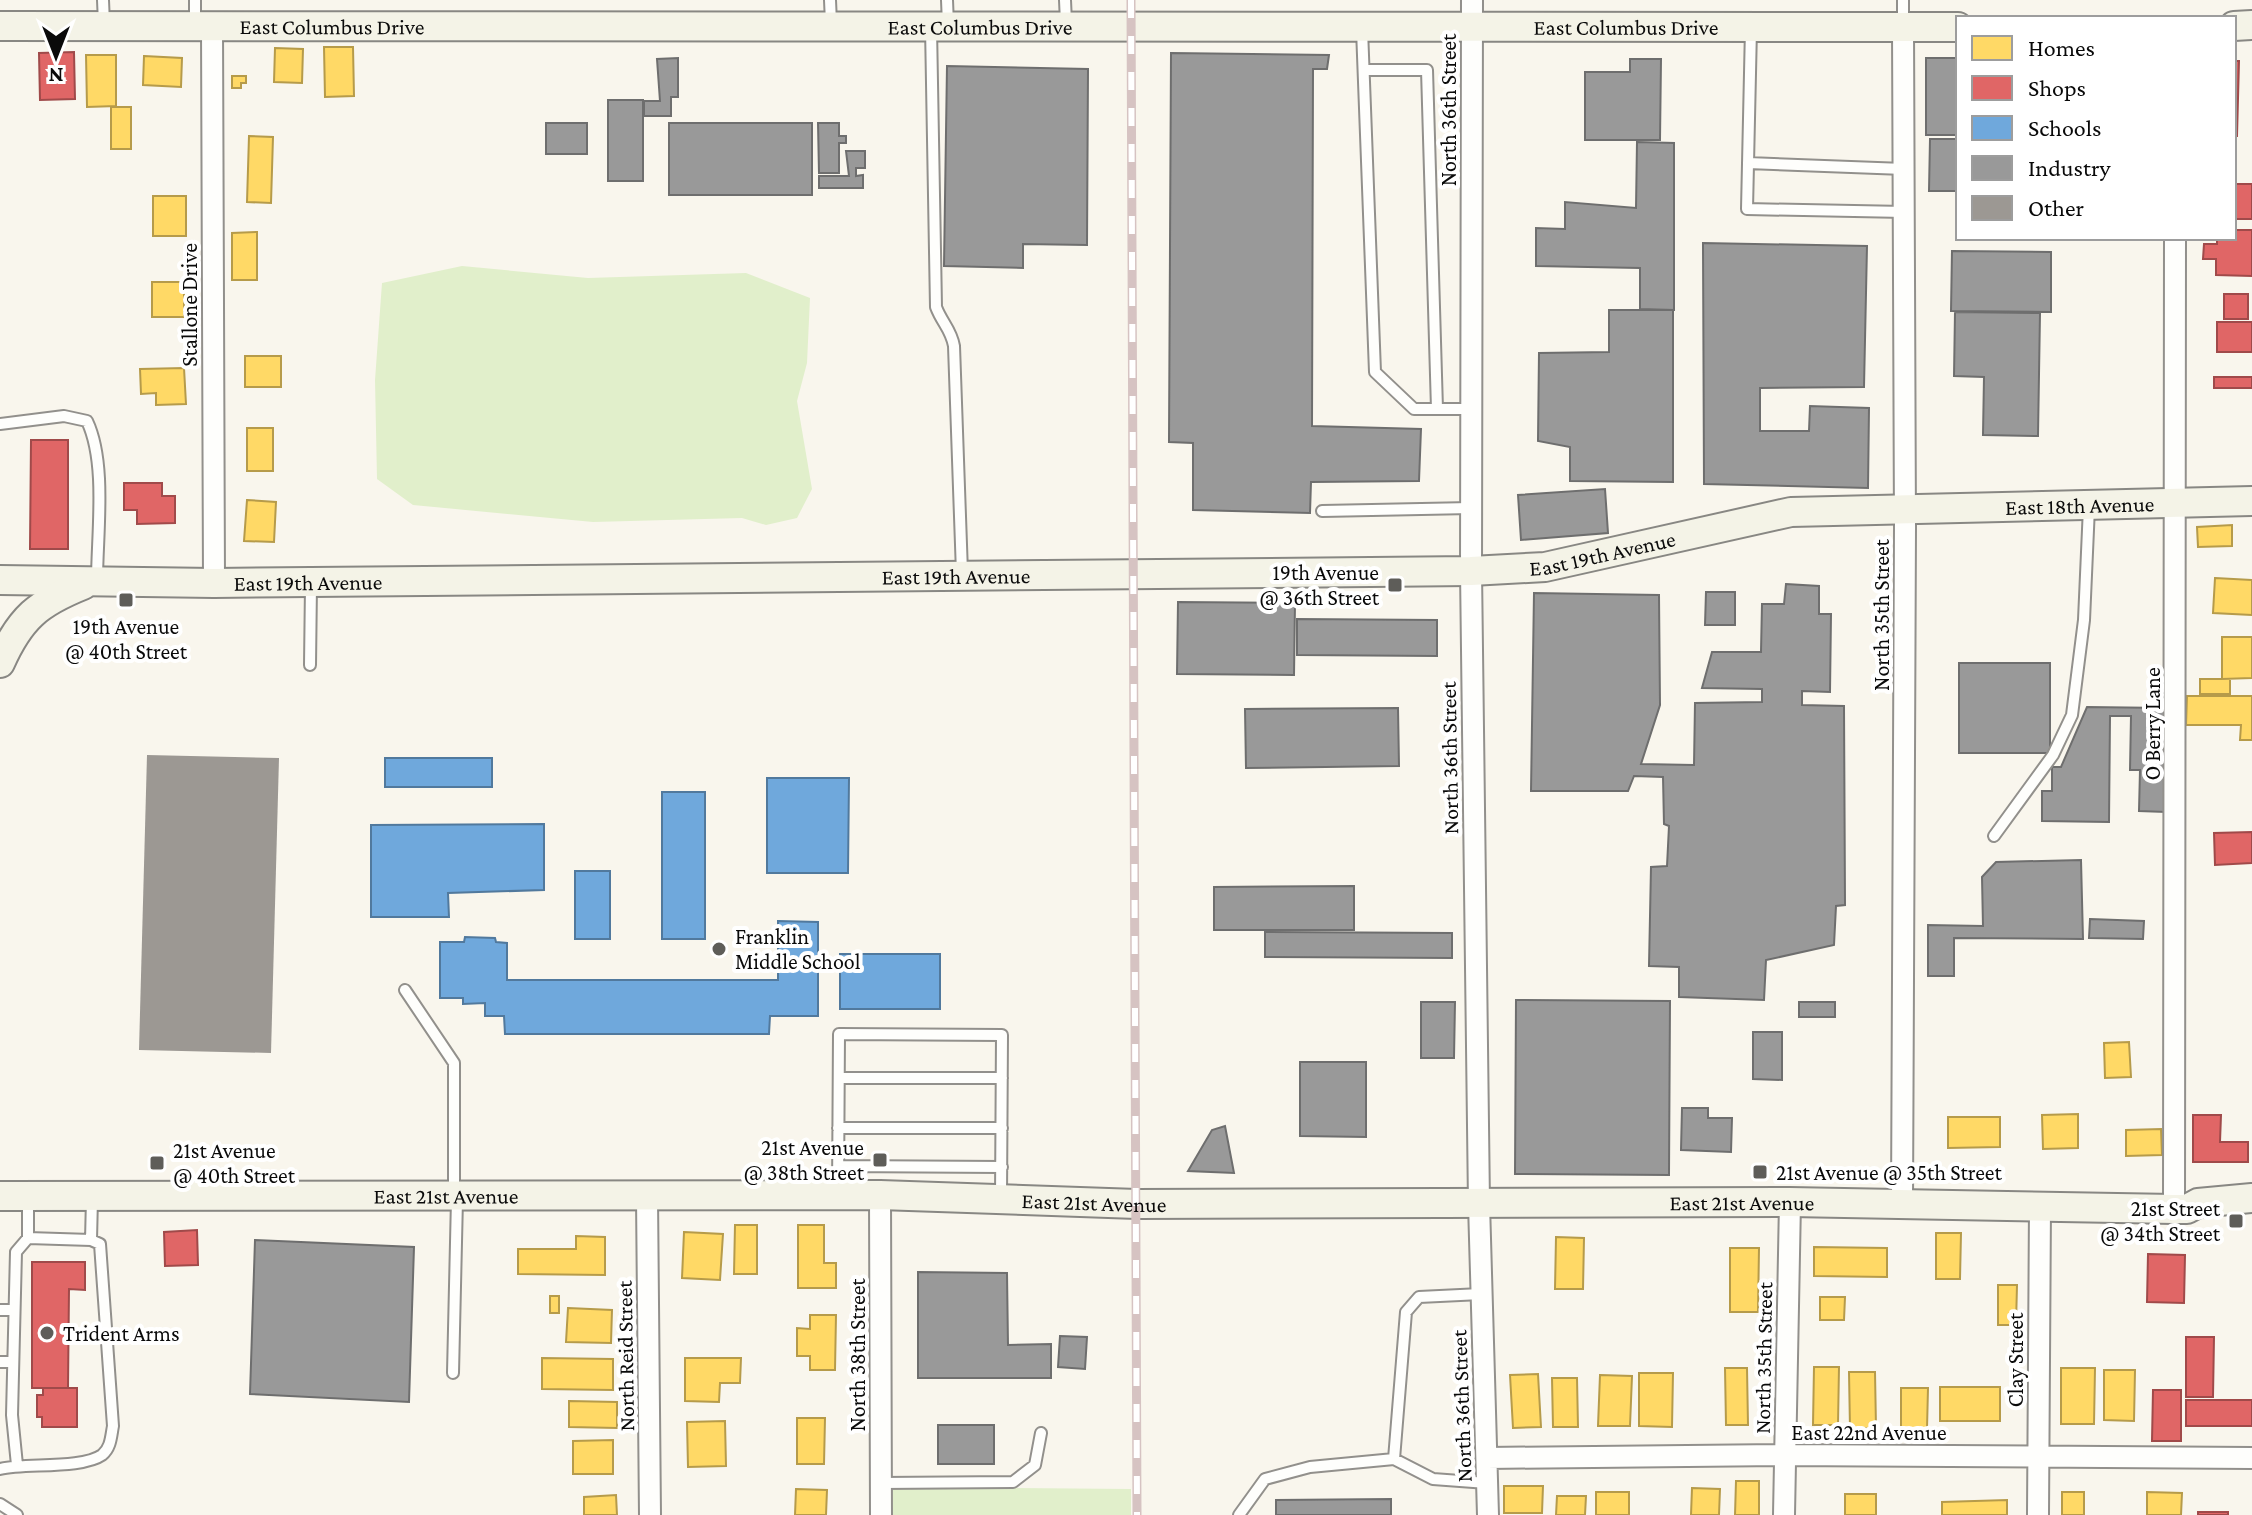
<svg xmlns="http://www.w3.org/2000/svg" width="2252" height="1515" font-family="'Crimson Pro',serif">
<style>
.green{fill:#e1efcb}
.homes{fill:#ffd966;stroke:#b69b4a;stroke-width:2}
.shops{fill:#e06666;stroke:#a04a4a;stroke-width:2}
.schools{fill:#6fa8dc;stroke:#51799d;stroke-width:2}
.industry{fill:#999;stroke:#6e6e6e;stroke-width:2}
.building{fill:#9c9893}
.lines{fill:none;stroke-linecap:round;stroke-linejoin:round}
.lane-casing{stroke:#92908c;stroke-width:14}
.street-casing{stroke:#92908c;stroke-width:24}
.secondary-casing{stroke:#888783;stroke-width:32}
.lane{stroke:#fefefc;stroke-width:10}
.street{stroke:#fefefc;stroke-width:20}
.secondary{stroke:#f4f3e7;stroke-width:28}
.rail-casing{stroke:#d6c3c2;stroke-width:9}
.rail{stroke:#fff;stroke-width:6;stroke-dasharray:18;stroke-linecap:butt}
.poi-dot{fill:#5e5d59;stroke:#fff;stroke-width:3}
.labels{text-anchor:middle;stroke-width:8;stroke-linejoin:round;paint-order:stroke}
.street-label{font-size:22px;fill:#0a0a0a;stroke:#fff}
.poi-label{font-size:22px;fill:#0a0a0a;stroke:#fff;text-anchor:start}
</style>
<rect width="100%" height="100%" fill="#f9f6ed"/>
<path class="green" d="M462,266L588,278L746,273L810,298L807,363L797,401L812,489L797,518L766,525L742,518L593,522L413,505L377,479L375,380L382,283Z
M886,1487L1131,1489V1515H887Z"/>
<path class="homes" d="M324,47H353L354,96L325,97Z
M275,48L303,49L302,83L274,82Z
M86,55H116V106L87,107Z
M144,56L182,58L181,87L143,85Z
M232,76H246V83H241V88H232Z
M111,107H131V149H111Z
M249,136L273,137L271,203L247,202Z
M153,196H186V236H153Z
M257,232V280H232V233Z
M152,282H184V317H152Z
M245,356H281V387H245Z
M184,368L186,404L156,405V393L141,394L140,369Z
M247,428H273V471H247Z
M247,500L276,502L274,542L244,541Z
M2232,525V546L2198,547L2197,527Z
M2215,578L2252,580V615L2213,613Z
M2222,637H2252V678L2222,679Z
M2200,679H2230V694H2200Z
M2187,696H2252V740H2240L2241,725H2186Z
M2129,1042L2131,1077L2105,1078L2104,1043Z
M2078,1114V1148L2043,1149L2042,1115Z
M1948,1117H2000V1147L1948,1148Z
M2161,1129L2162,1155L2126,1156V1130Z
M735,1225H757V1274H734Z
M798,1225H824V1263H836V1288H798Z
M684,1232L723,1234L720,1280L682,1278Z
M1936,1233H1961L1960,1279H1936Z
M576,1236L605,1237V1275L518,1274V1249H576Z
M1556,1237L1584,1238L1583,1289H1555Z
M1814,1247L1887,1248V1277L1814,1276Z
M1730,1248H1759L1758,1312H1730Z
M1998,1285H2017L2016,1325H1998Z
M550,1296H559V1313H550Z
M1820,1297H1845L1844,1320H1820Z
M568,1308L612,1310L611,1343L566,1342Z
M810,1315H836L835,1370H810V1356H797V1328L810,1329Z
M542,1358L613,1359V1390L542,1389Z
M685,1358H741L740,1383H720L719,1402L685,1401Z
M1814,1367H1839L1838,1425H1813Z
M1725,1368H1747L1748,1425H1726Z
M2061,1368H2095L2094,1424H2061Z
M2104,1370H2135L2134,1421L2104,1420Z
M1849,1372H1875L1876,1428L1850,1429Z
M1639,1373H1673L1672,1427L1639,1426Z
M1538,1374L1541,1427L1513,1428L1510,1375Z
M1600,1375L1632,1376L1630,1426H1598Z
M1552,1378H1577L1578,1427H1553Z
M1940,1387H2000V1421H1940Z
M1901,1388H1928L1927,1429H1901Z
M569,1401L617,1402V1428L569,1427Z
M797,1418H825L824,1464H797Z
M725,1421L726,1466L688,1467L687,1422Z
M613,1440V1474H573V1441Z
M1736,1481H1759V1515H1735Z
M1504,1486H1543L1542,1513H1504Z
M1692,1488L1720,1489L1719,1515H1691Z
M796,1489L827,1490L826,1515H795Z
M1596,1492H1629V1515H1596Z
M2062,1492H2084V1515H2062Z
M2147,1492L2182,1493L2181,1515H2147Z
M1845,1494H1876V1515H1845Z
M616,1495L617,1515H584V1497Z
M1557,1496H1586L1585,1515H1556Z
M2007,1500V1515H1942V1502Z"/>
<path class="shops" d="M74,52L75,99L40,100L39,53Z
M2234,61H2239L2237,136H2234Z
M2234,184H2252V219H2234Z
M2234,230H2252V276L2216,275V259H2203L2204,244H2217V238H2234Z
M2224,294H2248V319H2224Z
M2217,322H2252V352H2217Z
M2214,377H2252V388H2214Z
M31,440H68V549H30Z
M124,483H162V496H175V523L137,524V510H124Z
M2252,832V863L2215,865L2214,833Z
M2193,1115H2221L2220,1142H2248V1162H2193Z
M197,1230L198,1265L165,1266L164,1232Z
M2148,1254L2185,1255L2184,1303L2147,1302Z
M32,1262H85V1290L69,1289L68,1388H32Z
M2186,1337H2214L2213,1397H2186Z
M43,1388H77V1427H42V1417H37V1395H43Z
M2153,1390H2181V1441H2152Z
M2186,1400H2252V1426H2186Z
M2198,1512H2228V1515H2198Z"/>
<path class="schools" d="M385,758H492V787H385Z
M767,778H849L848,873H767Z
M662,792H705V939H662Z
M544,824V890L448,893L449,917H371V825Z
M575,871H610V939H575Z
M778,921L818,922V1016H770L769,1034H505L504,1016H485V1003L463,1004V998H440V942H464L465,937L495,938L496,942L507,943V980H778Z
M840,954H940V1009H840Z"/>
<path class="industry" d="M1171,53L1329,55L1327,69H1313L1312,426L1421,429L1419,481L1311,482L1310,513L1193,510V443L1169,442Z
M678,58V97H671V116H644V101H660L657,59Z
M1926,58H1958V135H1926Z
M1630,59H1661L1660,140H1585V72H1630Z
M947,66L1088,69L1087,245L1023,244V268L944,266Z
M608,100H643V181H608Z
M546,123H587V154H546Z
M669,123H812V195H669Z
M818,123H839V136H846V143H839V173H819Z
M1930,139H1958V191H1929Z
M1637,142L1674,143V310L1640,309V268L1536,266V228L1565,229V202L1636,208Z
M846,151H865V168H856V176L863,175V188H819V176H849Z
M1703,243L1867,246L1864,387L1760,388V431H1809L1810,406L1869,408L1868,488L1704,484Z
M1952,251L2051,252V312L1951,311Z
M1609,310H1673V482L1570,481V447L1538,441L1539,353L1609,352Z
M1955,312L2040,313L2038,436L1983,435L1984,377L1954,376Z
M1605,489L1608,533L1521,540L1518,495Z
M1786,584L1819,586V614H1831L1830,692L1802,691V705L1844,706L1845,905L1836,906L1834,945L1766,960L1764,1000L1679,997V967L1649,966L1651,867L1667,866L1669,826L1664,824L1663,777L1634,776L1628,791H1531L1534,593L1659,595L1660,705L1641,764L1694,765L1695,703L1762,702V689L1702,688L1712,652H1761L1762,604H1784Z
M1706,592H1735V625H1705Z
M1178,602L1295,603L1294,675L1177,674Z
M1297,619L1437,620V656L1297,655Z
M1959,663H2050V753H1959Z
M2087,707L2167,708L2166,812L2139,811L2140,770H2130L2131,716H2110L2109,822L2042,821V791H2052V767H2061Z
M1398,708L1399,766L1246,768L1245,709Z
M2081,860L2083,939L1954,938V976H1928V925L1983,926L1982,877L1996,862Z
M1354,886V930H1214V887Z
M2090,919L2144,921L2143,939L2089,938Z
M1265,932L1452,933V958L1265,957Z
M1516,1000L1670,1001L1669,1175L1515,1174Z
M1421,1002H1455L1454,1058H1421Z
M1799,1002H1835V1017H1799Z
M1753,1032H1782V1080L1753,1079Z
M1300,1062H1366V1137L1300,1136Z
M1682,1108H1708V1118H1732L1731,1152L1681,1150Z
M1225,1126L1234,1173L1188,1171L1212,1130Z
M255,1240L414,1247L409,1402L250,1394Z
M918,1272L1007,1273L1008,1345L1051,1344V1378H918Z
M1060,1336L1087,1337L1085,1369L1058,1367Z
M938,1425H994V1464H938Z
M1391,1499V1515H1276V1500Z"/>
<path class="building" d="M147,755L279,758L271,1053L139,1050Z"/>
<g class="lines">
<defs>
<path id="lane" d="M103,0L104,24
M195,0V26
M830,0L831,23
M947,0L948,25
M1065,0L1066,23
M1903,26V0
M931,27L936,307C942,323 951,329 954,346L962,573
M1751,28L1747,209L1905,212
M1362,29L1375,372L1414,409H1471
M1364,70H1427L1437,409
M1748,163L1904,169
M0,424L64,416L87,421C107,463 97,534 97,581
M1322,511L1471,508
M310,665L311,585
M1994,836L2053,755L2072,715L2084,620L2089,507
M405,990L454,1063V1193
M839,1078H1002
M838,1128H1002
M838,1166L1002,1167
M838,1192L839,1034L1002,1035L1001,1197
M91,1240L92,1198
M0,1310H14
M0,1362H12
M453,1373L457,1199
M1394,1459L1406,1312L1419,1297L1481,1294
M17,1465L12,1415L16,1252L28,1238
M0,1469C25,1463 82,1469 102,1455C111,1448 111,1436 113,1426L100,1244L91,1240L28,1238V1199
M881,1483L1013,1482L1035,1465L1041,1433
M0,1504L17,1515
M1239,1515L1265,1479L1310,1467L1394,1459L1433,1479L1487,1483"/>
<path id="street" d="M1472,0L1471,571L1479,1204L1488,1515
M212,26L214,583
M880,1195L881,1515
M647,1197L650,1515
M1902,1204L1905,528L1903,27
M2174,1209L2175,238
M1487,1458L1784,1455L2252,1458
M1784,1515L1790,1202
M2038,1515L2040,1206"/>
<g id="secondary">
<path id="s1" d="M0,26L1958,27"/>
<path d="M2234,26L2252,25"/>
<path id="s2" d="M0,580L214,583L1471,571L1545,567L1791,512L2252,501"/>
<path d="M0,663C20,618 38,603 83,585"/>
<path id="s3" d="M0,1196L880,1195L1137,1204L1790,1202L2174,1209H2187L2198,1203L2252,1198"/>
</g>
</defs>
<use href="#lane" class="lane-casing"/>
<use href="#street" class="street-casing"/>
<use href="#secondary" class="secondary-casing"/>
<use href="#lane" class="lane"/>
<use href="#street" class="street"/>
<use href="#secondary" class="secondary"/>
<defs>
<path id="rail" d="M1131,0L1137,1515"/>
</defs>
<use href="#rail" class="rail-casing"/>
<use href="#rail" class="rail"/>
</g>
<g class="poi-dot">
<rect x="1387" y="577" width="16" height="16" rx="4"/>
<rect x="118" y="592" width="16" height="16" rx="4"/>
<circle cx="719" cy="949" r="8"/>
<rect x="872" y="1152" width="16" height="16" rx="4"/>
<rect x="149" y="1155" width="16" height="16" rx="4"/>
<rect x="1752" y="1164" width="16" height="16" rx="4"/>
<rect x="2228" y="1213" width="16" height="16" rx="4"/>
<circle cx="47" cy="1333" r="8"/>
</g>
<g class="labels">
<g class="street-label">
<text dy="8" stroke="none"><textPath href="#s1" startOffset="980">East Columbus Drive</textPath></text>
<text dy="8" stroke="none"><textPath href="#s1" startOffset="1626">East Columbus Drive</textPath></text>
<text dy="8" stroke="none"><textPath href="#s1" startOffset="332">East Columbus Drive</textPath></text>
<text transform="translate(1448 110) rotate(-90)" y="8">North 36th Street</text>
<text transform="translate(189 305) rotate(-90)" y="8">Stallone Drive</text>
<text dy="8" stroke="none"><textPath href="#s2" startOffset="2086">East 18th Avenue</textPath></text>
<text dy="8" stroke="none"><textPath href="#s2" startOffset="1604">East 19th Avenue</textPath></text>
<text dy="8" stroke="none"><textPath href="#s2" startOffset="956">East 19th Avenue</textPath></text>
<text dy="8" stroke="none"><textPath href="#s2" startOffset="308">East 19th Avenue</textPath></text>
<text transform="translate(1881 615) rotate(-90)" y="8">North 35th Street</text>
<text transform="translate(2152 724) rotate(-90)" y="8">O Berry Lane</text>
<text transform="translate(1449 758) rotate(-91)" y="8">North 36th Street</text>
<text dy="8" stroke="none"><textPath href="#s3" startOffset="446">East 21st Avenue</textPath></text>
<text dy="8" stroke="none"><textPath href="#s3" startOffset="1094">East 21st Avenue</textPath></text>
<text dy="8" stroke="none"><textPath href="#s3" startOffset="1742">East 21st Avenue</textPath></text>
<text transform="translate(857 1355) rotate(-90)" y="8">North 38th Street</text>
<text transform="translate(625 1356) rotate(-91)" y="8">North Reid Street</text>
<text transform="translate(1763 1358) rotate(-89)" y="8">North 35th Street</text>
<text transform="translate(2015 1360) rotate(-90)" y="8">Clay Street</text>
<text transform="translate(1461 1406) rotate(-92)" y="8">North 36th Street</text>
<text x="1869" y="1440">East 22nd Avenue</text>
</g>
<g class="poi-label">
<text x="1379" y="580" text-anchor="end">19th Avenue<tspan x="1379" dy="25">@ 36th Street</tspan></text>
<text x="126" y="634" text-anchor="middle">19th Avenue<tspan x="126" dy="25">@ 40th Street</tspan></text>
<text x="735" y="944">Franklin<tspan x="735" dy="25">Middle School</tspan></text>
<text x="864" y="1155" text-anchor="end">21st Avenue<tspan x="864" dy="25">@ 38th Street</tspan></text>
<text x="173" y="1158">21st Avenue<tspan x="173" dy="25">@ 40th Street</tspan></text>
<text x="1776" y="1180">21st Avenue @ 35th Street</text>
<text x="2220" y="1216" text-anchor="end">21st Street<tspan x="2220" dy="25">@ 34th Street</tspan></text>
<text x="63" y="1341">Trident Arms</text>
</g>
</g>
<rect x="1956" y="16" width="280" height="224" fill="#ffffff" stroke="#9d9d9d" stroke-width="2"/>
<rect x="1972" y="36" width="40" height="24" fill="#ffd966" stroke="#9d9d9d" stroke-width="2"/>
<text x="2028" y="56" font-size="24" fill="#0a0a0a">Homes</text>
<rect x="1972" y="76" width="40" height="24" fill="#e06666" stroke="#9d9d9d" stroke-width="2"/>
<text x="2028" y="96" font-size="24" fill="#0a0a0a">Shops</text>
<rect x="1972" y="116" width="40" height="24" fill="#6fa8dc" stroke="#9d9d9d" stroke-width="2"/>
<text x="2028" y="136" font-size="24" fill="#0a0a0a">Schools</text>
<rect x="1972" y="156" width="40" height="24" fill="#999999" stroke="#9d9d9d" stroke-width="2"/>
<text x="2028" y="176" font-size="24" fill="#0a0a0a">Industry</text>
<rect x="1972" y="196" width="40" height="24" fill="#9c9893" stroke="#9d9d9d" stroke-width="2"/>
<text x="2028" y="216" font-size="24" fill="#0a0a0a">Other</text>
<g transform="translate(56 56) rotate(180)" stroke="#ffffff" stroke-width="6" paint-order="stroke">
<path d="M0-6L14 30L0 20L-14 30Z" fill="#0a0a0a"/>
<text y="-12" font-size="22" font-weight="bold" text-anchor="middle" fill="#0a0a0a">N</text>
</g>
</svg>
